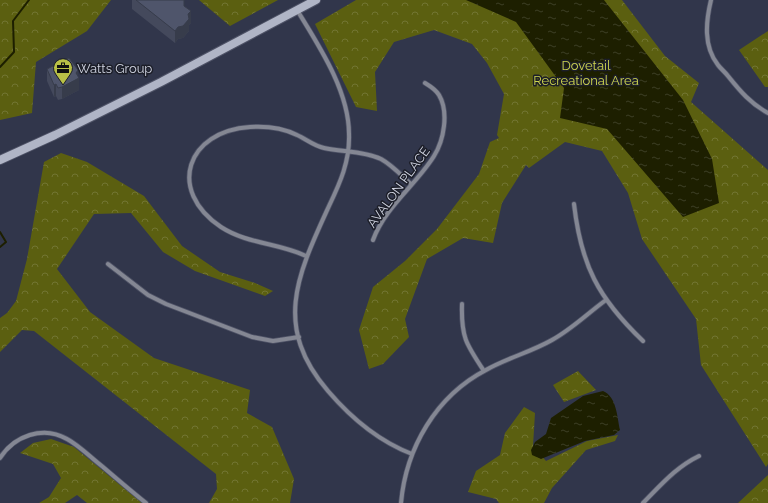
<svg xmlns="http://www.w3.org/2000/svg" width="768" height="503" font-family="Raleway,sans-serif">
<style>
.forest{fill:url(#forest-crowns)}
.water{fill:url(#water-ripples)}
.lines{fill:none;stroke-linecap:round;stroke-linejoin:round}
.stream{stroke:#1d1f00;stroke-width:2}
.minor-casing{stroke:#4e5266;stroke-width:5.5}
.secondary-casing{stroke:#4e5266;stroke-width:10}
.minor{stroke:#848793;stroke-width:4}
.secondary{stroke:#b0b5c6;stroke-width:8}
.wall{fill:#44495c}
.shaded-wall{fill:#373c4b}
.building{fill:#4f556b;stroke:#373c4b}
.labels{text-anchor:middle;stroke-width:3;stroke-linejoin:round;paint-order:stroke}
.park-label{font-size:13px;fill:#ced54f;stroke:#1c1e28}
.poi-label{font-size:13px;fill:#d0d4e2;stroke:#1c1e28;text-anchor:start}
.street-label{font-size:13px;fill:#d0d4e2;stroke:#1c1e28}
</style>
<defs>
<pattern id="forest-crowns" width="20" height="18" patternUnits="userSpaceOnUse"><rect width="20" height="18" fill="#5b5f10"/><path d="M2 6a3 3 0 1 1 6 0M12 15a3 3 0 1 1 6 0" fill="none" stroke="#727532"/></pattern>
<pattern id="water-ripples" width="26" height="14" patternUnits="userSpaceOnUse"><rect width="26" height="14" fill="#1d1f00"/><path d="M2 4q2-2 4 0t4 0M15 11q2-2 4 0t4 0" fill="none" stroke="#3d3f25"/></pattern>
</defs>
<rect width="100%" height="100%" fill="#31364b"/>
<path class="forest" d="M0,0H111L87,31L36,62L32,113L0,120Z
M199,0H278L230,26Z
M356,0H622L665,56L699,83L691,102L768,170V464L766,467L701,365L696,319L642,239L628,193L602,151L565,142L529,168L526,165L502,203L493,243L463,238L427,259L405,319L409,337L383,364L369,369L359,330L373,287L405,261L437,229L479,174L490,142L499,138L497,135L504,94L487,63L472,44L434,30L394,42L375,72L377,111L356,107L315,24Z
M768,31V87H765L739,50Z
M61,153L87,162L144,196L182,246L220,272L255,283L273,291L265,296L195,271L163,252L131,213L94,214L57,269L90,312L154,358L250,390L247,413L272,427L294,479L290,503H209L217,489L216,474L34,331L22,330L0,352V318L7,313L16,301L27,259L44,162Z
M578,371L596,390L564,402L553,385Z
M524,407L535,413L533,446L546,461L587,441L618,435L615,441L586,450L552,488L544,503H499L496,499L468,492L476,471L500,455L505,433Z
M51,439L74,447L142,503H87L77,495L65,503H39L49,497L61,478L53,464L20,453L33,443Z
M768,475V503H738Z"/>
<path class="water" d="M466,0H604L683,100L712,159L719,203L683,217L607,129L560,118L564,88L516,22Z
M603,391C617,397 617,417 620,430L614,435L585,441L541,459L532,455L531,450L535,442L546,434L551,418L583,396Z"/>
<g class="lines">
<path class="stream" d="M0,67L14,52L13,21L29,0
M0,232L6,242L0,247"/>
<defs>
<path id="minor" d="M711,0C706,21 703,46 718,65C721,69 725,72 728,76C740,91 751,104 768,113
M297,10C319,46 349,91 349,134C350,161 340,183 329,206C298,274 272,326 328,391C352,419 378,441 412,454
M574,204C581,265 598,298 643,341
M373,240C385,207 416,185 434,156C444,140 449,112 439,95C436,90 430,86 425,83
M306,256C279,243 247,244 221,227C166,190 187,131 250,127C266,126 283,128 297,135C306,139 314,146 324,148C342,152 364,151 381,159C392,165 402,176 411,184
M108,264L148,295L166,304L252,337L273,341L299,337
M462,304C461,337 466,344 484,371
M0,458C14,436 43,425 67,439C80,446 91,458 103,467C117,479 131,491 146,503
M401,503C406,448 436,396 486,370C507,358 531,352 552,340C572,329 588,313 606,300
M643,503C661,485 676,467 699,456"/>
<path id="secondary" d="M0,160L55,135L161,82L316,0"/>
</defs>
<use href="#minor" class="minor-casing"/>
<use href="#secondary" class="secondary-casing"/>
<use href="#minor" class="minor"/>
<use href="#secondary" class="secondary"/>
</g>
<path class="wall" d="M132,0H184V6L191,23L189,25V31L183,38L178,39L175,43L132,9Z
M47,69L78,76L79,90L62,99L58,100L56,96L54,97L47,81Z"/>
<path class="shaded-wall" d="M191,11V23L189,25V31L183,38L178,39L175,43V31Z
M78,70V78H79V90L62,99V87L76,73Z
M56,84V96L54,97V85Z"/>
<path class="building" d="M136,0H184V6L191,11L188,14L189,19L183,26L178,27L175,31Z
M69,58L78,70L76,73L79,78L62,87L58,88L56,84L54,85L47,69Z"/>
<defs>
<symbol id="office-pin" viewBox="-11 -11 22 30"><path d="M0 17L-7.5 6A9.5 9.5 0 1 1 7.5 6Z" fill="#b9c046" stroke="#1c1e28"/><path d="M-6-3h4V-5.5h4V-3h4V5H-6ZM-1-4.5V-3h2v-1.5ZM-6 0V1H6V0Z" fill="#111"/></symbol>
</defs>
<g fill-rule="evenodd">
<use href="#office-pin" x="52" y="57" width="22" height="30"/>
</g>
<g class="labels">
<g class="park-label">
<text x="586" y="70">Dovetail<tspan x="586" dy="15">Recreational Area</tspan></text>
</g>
<g class="poi-label">
<text x="77" y="73">Watts Group</text>
</g>
<g class="street-label">
<text transform="translate(398 187) rotate(-54)" y="5">AVALON PLACE</text>
</g>
</g>
</svg>
